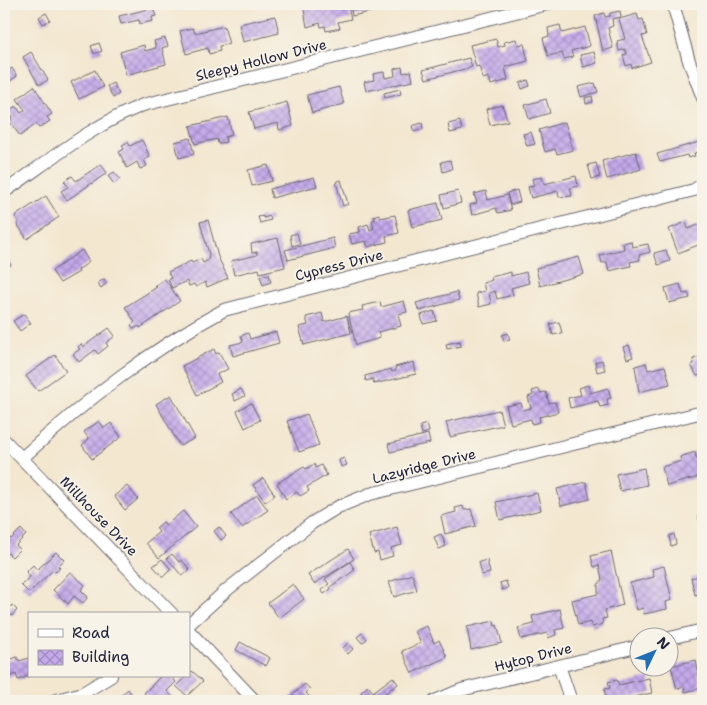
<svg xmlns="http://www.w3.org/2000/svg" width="707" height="705" font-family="'Shantell Sans',sans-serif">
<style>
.building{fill:url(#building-cross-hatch)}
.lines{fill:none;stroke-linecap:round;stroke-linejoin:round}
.minor-casing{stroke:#6b676f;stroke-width:14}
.minor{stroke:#fff;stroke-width:12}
.labels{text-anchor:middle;stroke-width:4;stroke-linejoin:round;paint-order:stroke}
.street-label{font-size:14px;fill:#22223b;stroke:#f7f3e8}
</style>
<defs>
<pattern id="building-cross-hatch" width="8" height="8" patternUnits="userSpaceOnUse" patternTransform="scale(1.25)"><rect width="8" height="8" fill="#c5aaeb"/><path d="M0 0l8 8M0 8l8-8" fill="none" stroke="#a08ac0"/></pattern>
</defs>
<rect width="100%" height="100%" fill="#f7f3e8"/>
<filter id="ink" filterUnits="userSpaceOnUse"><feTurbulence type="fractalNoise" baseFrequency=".02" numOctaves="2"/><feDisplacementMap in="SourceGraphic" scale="10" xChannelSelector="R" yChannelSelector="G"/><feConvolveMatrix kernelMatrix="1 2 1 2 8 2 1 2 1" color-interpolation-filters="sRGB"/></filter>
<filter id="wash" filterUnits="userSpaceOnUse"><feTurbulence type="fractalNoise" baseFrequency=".0096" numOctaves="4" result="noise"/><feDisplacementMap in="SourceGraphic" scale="20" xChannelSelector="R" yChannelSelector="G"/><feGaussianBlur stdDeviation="1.12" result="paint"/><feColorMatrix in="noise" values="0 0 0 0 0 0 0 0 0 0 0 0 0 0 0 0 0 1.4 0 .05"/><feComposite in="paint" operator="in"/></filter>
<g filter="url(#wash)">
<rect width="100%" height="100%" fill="#f3e7d0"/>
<g id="blocks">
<path class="building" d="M303,4H347L351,19L338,22L340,28L326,31L325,26L321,27L320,23L307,27Z
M350,4H397V6L352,16Z
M153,8L156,16L152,17L153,21L140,24L139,20L121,24L119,16Z
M620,11L621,17L612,19L613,26L608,28L613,48L603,51L595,16L604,13L605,17L610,16V13Z
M46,13L50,20L43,24L39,17Z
M637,14L639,20L643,19L647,35L642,36L651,62L632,68L631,64L626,66L623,55L627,54L625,49L619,51L617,41L625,39L619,19Z
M275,16L279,33L243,42L239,24Z
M560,25L562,33L585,27L590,46L571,51L573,57L564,59L562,53L548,56L543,38L549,36L548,28Z
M224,26L229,44L219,46L220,51L209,54L208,48L186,54L180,31L193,28L195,33Z
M165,38L168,46L162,48L166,64L126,75L120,52L144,45L145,51L156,48L154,41Z
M496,39L498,47L505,45L504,42L516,39L518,45L524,44L528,61L505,67L508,80L491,85L489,77L483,79L479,66L476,67L470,45Z
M99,43L102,51L94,54L91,46Z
M31,52L48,80L39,85L23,57Z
M594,52L597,63L583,67L580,55Z
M469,58L472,67L426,79L423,70Z
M402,67L403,73L411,71L413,81L366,91L364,82L374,80L373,74L384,72L385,78L395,76L394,69Z
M12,68L17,76L9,82L4,73Z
M95,70L103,87L79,99L71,82Z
M528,80L530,86L522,89L520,83Z
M113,83L119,94L113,98L107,86Z
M595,83L598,92L581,97L578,87Z
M34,86L52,114L47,117L50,121L39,128L36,124L20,136L9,121L13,118L8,111L16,106L21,113L25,110L17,99Z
M339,87L344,104L312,113L307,95Z
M400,89L401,94L385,98L384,93Z
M592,96L593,102L586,104L585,98Z
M546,99L550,113L529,119L525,105Z
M287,102L293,126L279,130L278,123L254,129L249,112Z
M502,105L508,121L490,125L486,109Z
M228,117L232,135L225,137L226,142L218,144L217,139L195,144L190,126Z
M460,121L462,130L450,133L448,124Z
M565,122L573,150L557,154L555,149L545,152L539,130Z
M422,123L423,129L414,132L412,126Z
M531,132L535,144L527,146L523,134Z
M190,138L194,154L179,158L175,142Z
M142,140L150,157L144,160L147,166L140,169L137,162L127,168L119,152L124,149L122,145L128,142L130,146Z
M699,142L702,151L694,153L695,156L688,158L687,155L660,162L657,154Z
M636,152L641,169L607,179L602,161Z
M450,160L452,169L443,172L441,162Z
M596,163L600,177L592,179L588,165Z
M101,164L107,173L67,200L61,191L68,187L64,181L72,176L76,181Z
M268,165L272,181L252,186L248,170Z
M114,172L120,179L114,184L108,176Z
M576,176L578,186L570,188L572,196L559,197L558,191L531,198L528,187L534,186L532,179L542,177L544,184Z
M314,177L317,186L272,198L270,189Z
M341,180L348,204L343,206L336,182Z
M517,190L520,202L510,205L507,193Z
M458,191L461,203L444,208L441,195Z
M486,191L488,200L507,195L511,210L498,213L496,208L472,215L470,205L477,203L474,194Z
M46,196L59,217L27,239L17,224L19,223L15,216Z
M438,203L442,220L412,227L408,210Z
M379,214L380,218L395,215L399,233L386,236L387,242L368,247L366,241L352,244L349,234L360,232L359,227L368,224L370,230L374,228L372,220H375L374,216Z
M263,216V218L270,216L271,220L260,223L258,217Z
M208,220L218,257L228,278L207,287L205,282L196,287L194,284L189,286L187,281L172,288L168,279L171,278L168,272L191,261L192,263L201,259L203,263L208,260L209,254L200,222Z
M686,222L688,229L703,223V243L678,253L669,229Z
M297,233L300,244L292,246L290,235Z
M278,238L285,267L260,273L259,269L234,275L231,261L257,255V252L252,253L251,244Z
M333,238L335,248L288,260L285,250Z
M631,241L632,247L648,244L650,252L639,255L640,260L630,262L631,266L609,271L607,262L602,263L600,255L624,249L623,243Z
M82,250L89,262L78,270L79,272L60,283L52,271Z
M666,250L670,261L658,265L654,253Z
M4,254L11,265L4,270Z
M579,257L584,274L540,286L536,268Z
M511,272V276L526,272L529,283L511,288L513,295L497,299L495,291L489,293L491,304L479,307L476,293L485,291L483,283L492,280L491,277Z
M269,274L271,282L263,285L260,276Z
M104,279L107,283L101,288L98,283Z
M165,279L180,301L140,328L139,326L134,329L131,325L135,322L125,307L157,287L155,285Z
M680,284L683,294L688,293L690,298L669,303L665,288Z
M457,292L459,300L419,311L416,303Z
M404,301L407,312L398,314L401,326L378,332L380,338L356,345L348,313L363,310L362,306L380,302L381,307Z
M434,311L437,321L423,324L421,315Z
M322,313L324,322L347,316L351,333L304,345L299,327L308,325L306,317Z
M24,314L31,323L20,331L13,321Z
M559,322L562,333L553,335L550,324Z
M109,328L115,336L106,343L108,346L98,354L95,350L79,362L73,354L80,349L78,347L81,344L83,347Z
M276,332L279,343L233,356L230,345L243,342L241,336L248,333L250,339Z
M508,333L510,340L504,341L502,335Z
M460,341L461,346L447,349L446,344Z
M629,345L633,357L627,359L623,347Z
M214,349L216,354L219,352L228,369L217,374L221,382L197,395L182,366Z
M55,355L66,371L38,391L26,376Z
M703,356V375L697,376L691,365L694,364L693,359Z
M602,360L605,370L597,372L595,362Z
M414,362L416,374L374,384L373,379L366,381L365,376L391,369L392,372L396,371L395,367Z
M646,363L648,370L665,366L670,384L639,392L635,366Z
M588,385L590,393L608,388L611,398L607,399L608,405L600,407L598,401L570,408L568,398L581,395L579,388Z
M241,389L245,396L235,401L232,394Z
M539,389L540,393L546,392L549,403L555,402L558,412L539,417L540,422L532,424L531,419L511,424L506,406L521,403L523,410L531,408L528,397L533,395L532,391Z
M171,395L195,438L180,446L156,404Z
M251,403L260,420L245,428L237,411Z
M499,410L503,425L450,437L446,422Z
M307,414L319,445L299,452L287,421Z
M99,421L104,428L111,423L121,437L92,459L82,445L89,439L84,432Z
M427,424L429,432L422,434L420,426Z
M428,434L430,443L390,452L388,444Z
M695,452L696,458L703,456V483L700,484L698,477L667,486L662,467L681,461L680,457Z
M344,458L347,465L341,467L339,460Z
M314,464L316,468L321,465L327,475L307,487L309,491L300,496L297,492L286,499L277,483L304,467L306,469Z
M644,468L647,485L620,491L616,474Z
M263,478L275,495L265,502L253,485Z
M586,482L590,499L561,506L557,489Z
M127,486L138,499L125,510L114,496Z
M537,493L541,510L500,520L496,502Z
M257,495L268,510L242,528L231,514Z
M463,506L464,510L471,509L476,526L445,534L441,516L456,512L455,508Z
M183,511L196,527L159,558L146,543L159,532L156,528L163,522L166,525Z
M703,514V523L700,524L698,515Z
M219,527L226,536L221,540L214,531Z
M397,527L402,545L391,548L393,556L380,560L378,552L374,553L369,535Z
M21,529L26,535L16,545L20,549L12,557L8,553L4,557V532L11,539Z
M441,534L446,546L439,549L434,537Z
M674,534L676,544L671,546L669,536Z
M348,549L354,559L314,584L308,575Z
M611,551L623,605L605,610L607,618L602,619L603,624L592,627L591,622L578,625L572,600L598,594V585L602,579L599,565L594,567L591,556Z
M56,552L64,560L58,566L60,568L56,572L53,570L29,593L21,585L30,577L26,572L33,565L37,570Z
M172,554L179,562L182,560L190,570L182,576L167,558Z
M162,559L171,569L163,577L153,566Z
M487,560L490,573L482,575L479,562Z
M350,562L355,570L330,587L331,589L324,594L321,590L329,584L325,579Z
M664,566L672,600L666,602L667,609L644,614L643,608L637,610L630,583L654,577L652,569Z
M70,572L85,585L81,590L88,597L83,603L74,596L68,604L53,590Z
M412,574L417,590L394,597L389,582Z
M703,575V593L695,595L691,578Z
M506,581L508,588L502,590L500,583Z
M293,584L304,599L279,618L268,603Z
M12,605L17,610L12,616L7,611Z
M560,609L564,628L555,630L556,635L548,638L547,633L521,639L518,628L534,624L532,616Z
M494,621L495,626L497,625L502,643L471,650L467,627Z
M427,626L434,643L439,640L447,657L412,673L402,651L421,643L415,631Z
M362,633L367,639L362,643L357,637Z
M240,642L270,658L266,666L236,650Z
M348,643L353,649L348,654L343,648Z
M17,657L19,661L29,658V676L18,680L16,674L4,679V662Z
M696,660L701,688L685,692L684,687L677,689L671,666Z
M192,671L203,681L187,696L176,686Z
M161,676H171L176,682L167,691L174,698L170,701H153L144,693Z
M393,677L398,684L380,697L384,701H360L365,698L361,692L368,686L373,692Z
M649,678L652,693L617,701H607L604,689L610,688L608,682L617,680L619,685Z
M305,684L310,689L306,693L314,701H286Z
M128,689L136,700L135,701H123L119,697Z"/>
</g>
</g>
<g filter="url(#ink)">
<use href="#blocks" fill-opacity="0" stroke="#6b676f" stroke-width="1"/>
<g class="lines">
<defs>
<path id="minor" d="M673,4L689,61L703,98
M4,192C49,161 92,125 143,105L547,4
M4,440L172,614
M22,458C86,400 149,351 224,310L694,190L703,184
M189,624L228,589L312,523L338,507L370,494L703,412
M189,631L255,701
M670,638L703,630
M559,666L571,701
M53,701L83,693L111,676
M435,701L461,690L640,646"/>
</defs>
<use href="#minor" class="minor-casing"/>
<use href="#minor" class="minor"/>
</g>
</g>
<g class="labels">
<g class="street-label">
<text transform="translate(261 60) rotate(-14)" y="5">Sleepy Hollow Drive</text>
<text transform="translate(339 265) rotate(-14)" y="5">Cypress Drive</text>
<text transform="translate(424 466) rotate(-14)" y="5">Lazyridge Drive</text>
<text transform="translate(99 516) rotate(46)" y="5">Millhouse Drive</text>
<text transform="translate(533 657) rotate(-14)" y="5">Hytop Drive</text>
</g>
</g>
<rect width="707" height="705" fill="none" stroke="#f7f3e8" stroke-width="20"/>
<rect x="28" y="612" width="162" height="65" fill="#f7f3e8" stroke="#a29fa3"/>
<rect x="38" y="629" width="25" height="8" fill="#ffffff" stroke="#a29fa3"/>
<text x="72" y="638" font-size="15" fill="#22223b">Road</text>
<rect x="38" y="650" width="25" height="15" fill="url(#building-cross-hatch)" stroke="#a29fa3"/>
<text x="72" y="662" font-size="15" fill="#22223b">Building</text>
<g transform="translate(654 652) rotate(47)"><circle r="24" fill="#f7f3e8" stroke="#a29fa3"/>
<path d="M0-4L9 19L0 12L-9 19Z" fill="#1f6fb2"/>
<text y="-8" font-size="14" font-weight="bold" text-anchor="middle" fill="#22223b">N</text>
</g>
</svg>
